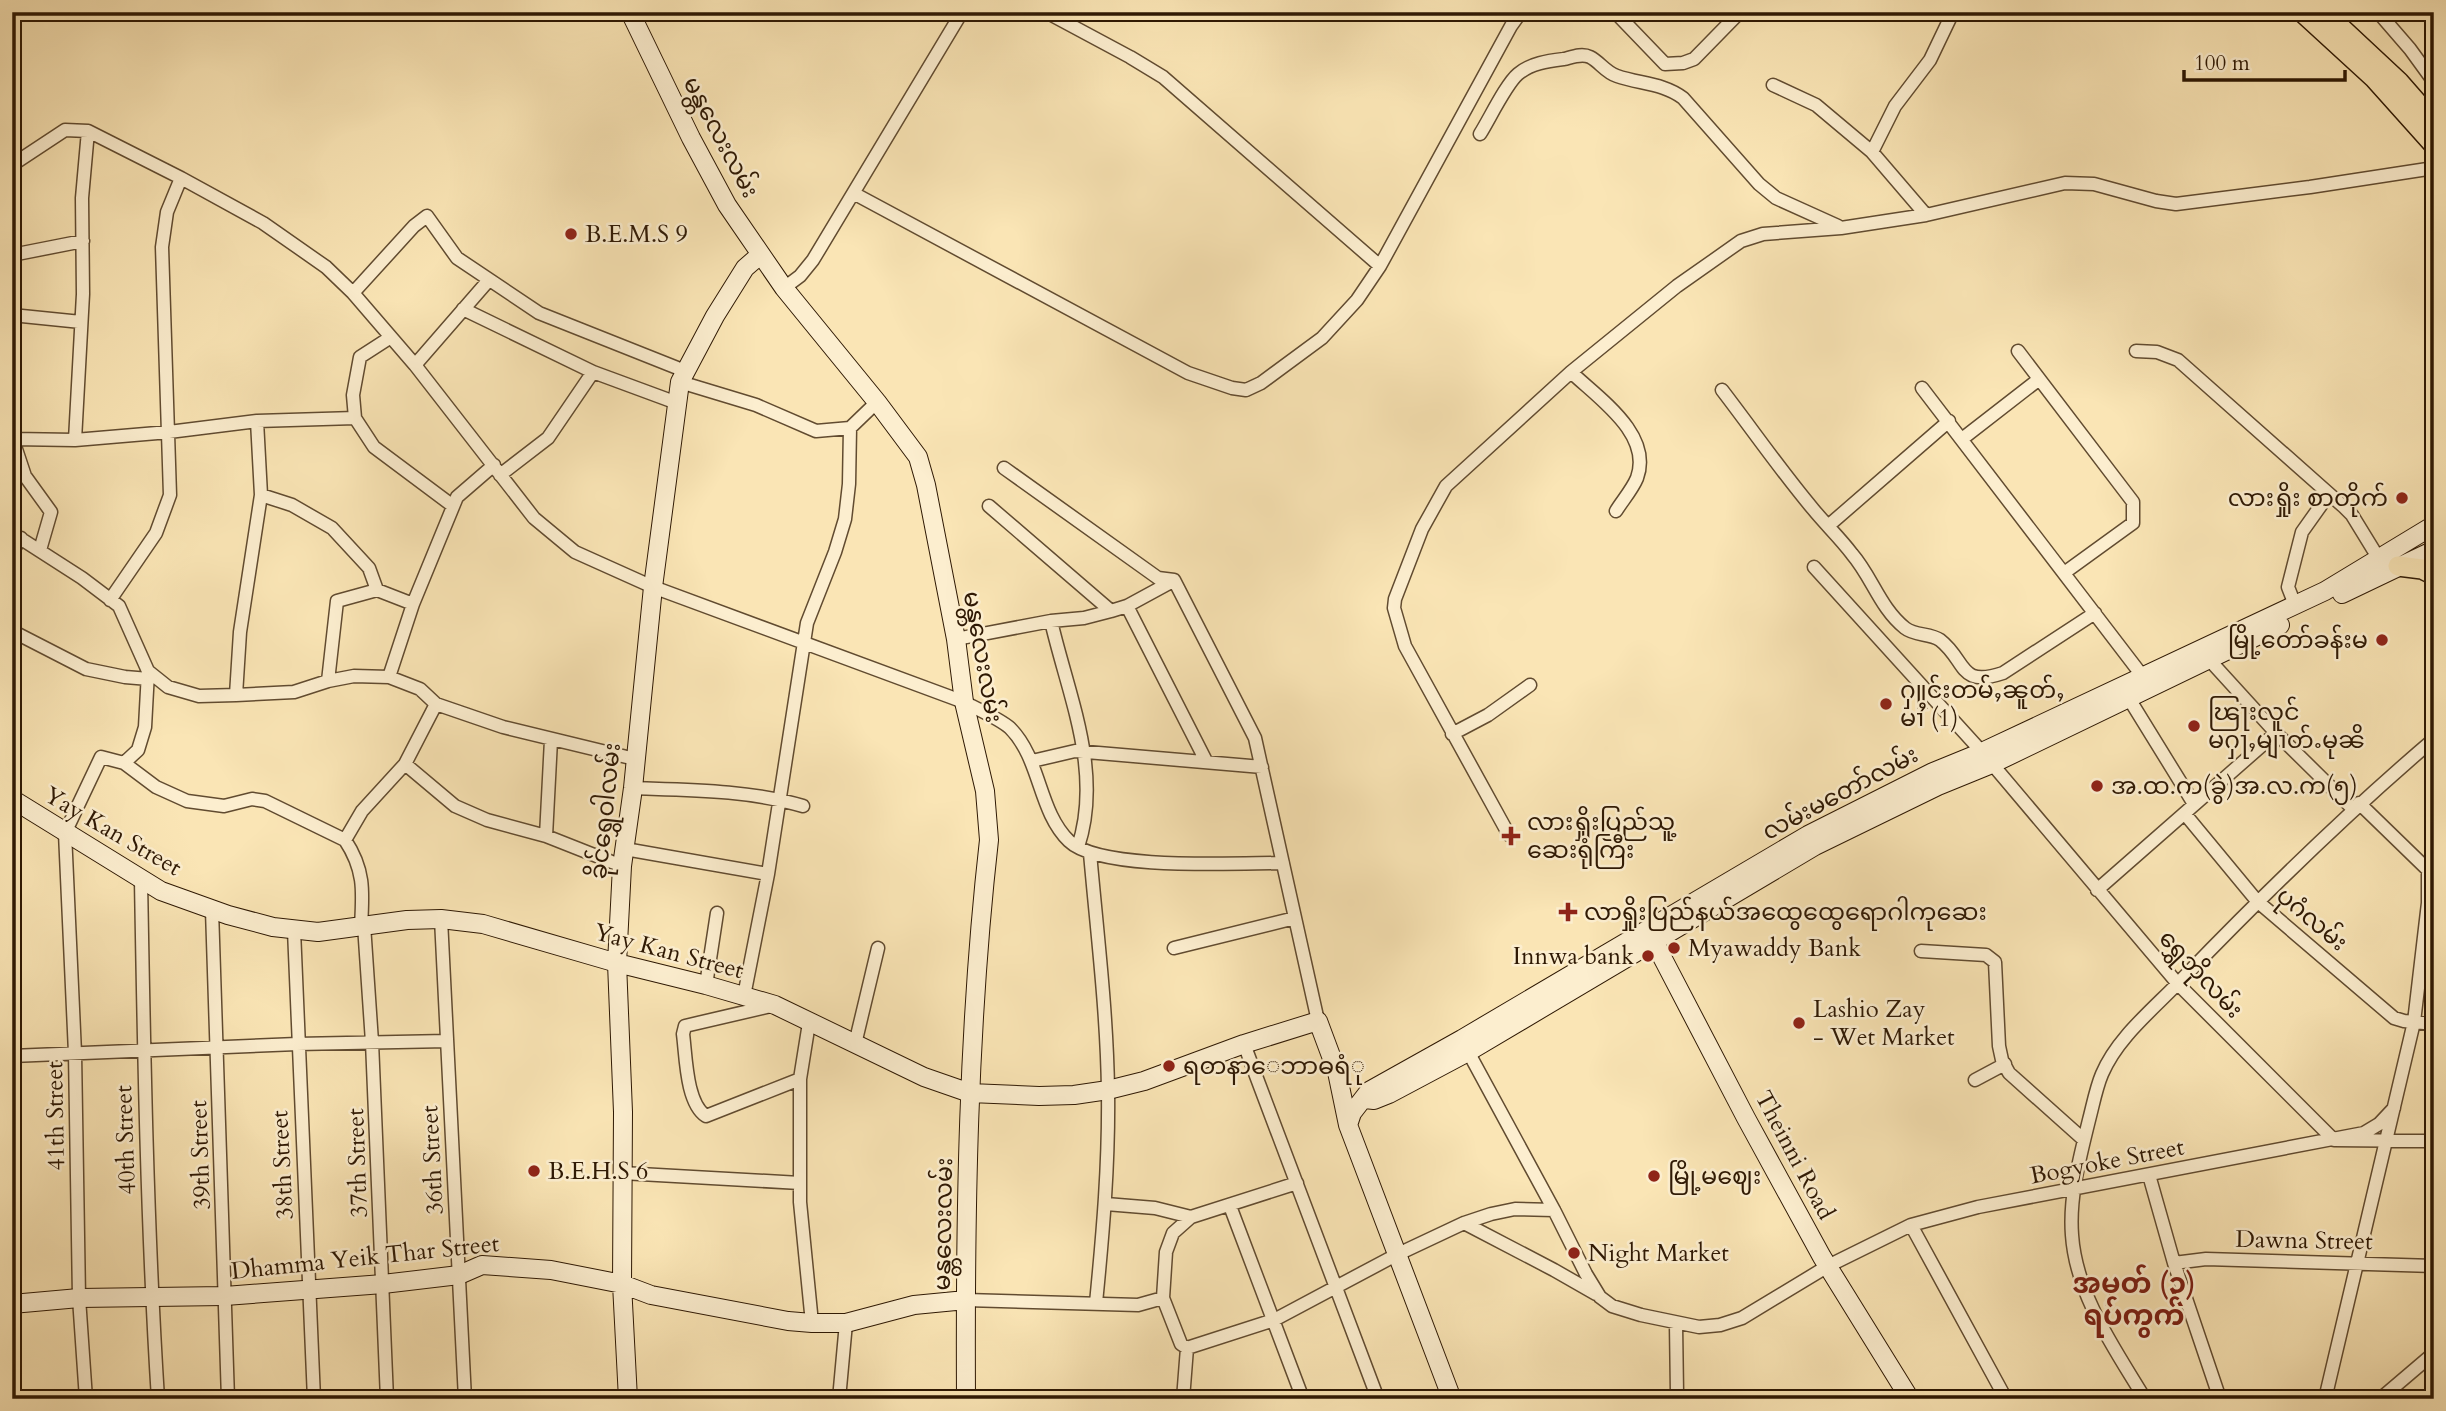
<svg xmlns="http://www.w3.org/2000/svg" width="2446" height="1411" font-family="Cardo,'Noto Sans Myanmar',serif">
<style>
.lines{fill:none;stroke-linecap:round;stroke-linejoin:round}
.street-casing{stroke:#614b30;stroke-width:15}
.secondary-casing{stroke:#2e1803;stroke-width:20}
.primary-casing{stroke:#2e1803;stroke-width:22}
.street{stroke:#fceecf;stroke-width:12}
.secondary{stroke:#fceecf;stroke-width:18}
.primary{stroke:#fae5b5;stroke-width:19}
.poi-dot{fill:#8f2418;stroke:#fceecf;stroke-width:2.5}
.labels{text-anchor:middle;stroke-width:5;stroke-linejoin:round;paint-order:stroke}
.street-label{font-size:24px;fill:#2e1803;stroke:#fceecf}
.poi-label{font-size:24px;fill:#2e1803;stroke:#fceecf;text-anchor:start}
.quarter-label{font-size:28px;font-weight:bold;fill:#7a1f14;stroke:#fceecf}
</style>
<rect width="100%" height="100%" fill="#fae5b5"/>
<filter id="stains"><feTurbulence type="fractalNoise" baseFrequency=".00286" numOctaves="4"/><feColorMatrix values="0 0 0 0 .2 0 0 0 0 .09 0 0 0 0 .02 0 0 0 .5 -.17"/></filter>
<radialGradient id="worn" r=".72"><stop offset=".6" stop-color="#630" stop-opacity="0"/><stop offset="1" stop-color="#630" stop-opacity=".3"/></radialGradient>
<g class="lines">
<defs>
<path id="street" d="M1046,12L1130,57L1163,77L1380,266
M1615,12L1665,64L1683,63L1694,59L1740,12
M2378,12L2410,49L2434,82
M2336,24L2350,12
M1773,85L1816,105L1872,152L1926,215
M1480,134C1489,120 1506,84 1518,74C1531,63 1548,61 1564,59C1572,57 1582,53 1590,57C1600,62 1605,72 1617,76C1640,84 1663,83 1683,98L1759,184L1776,198L1838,226
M1872,152L1895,106L1930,60L1953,12
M12,165L65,130L88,131L181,178L263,223L326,267L353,293L415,365L534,518L575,552L653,587L964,702C977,709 1000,719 1010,728C1041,759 1038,811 1069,841C1100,871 1237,863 1283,863
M855,194L1188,373L1232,388L1246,390L1261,383L1322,338L1357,300L1380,266L1511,26L1521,12
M12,255L83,241
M784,288L800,276L813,260L962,12
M353,293L414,226L427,216L457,258L539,313L685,371
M463,309L593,372L677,403
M12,315L81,322
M391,337L360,357L353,395L355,418L374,447L453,506
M2018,351L2133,502V523L2064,573
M2136,351L2157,352L2178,360L2344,507L2352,515L2379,559
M415,365L488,281
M1571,372C1598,398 1653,434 1637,478C1632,490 1622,501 1616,511
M680,382L756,405L816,431L850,428
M1922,388L2147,682
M1722,390C1752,429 1781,471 1813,509C1826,525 1840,538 1852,554C1872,577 1880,608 1905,628C1915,636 1930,633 1940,640C1967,661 1958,688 2003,673L2095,613
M12,437L25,476L51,512L40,550
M13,439L75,440L169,432L257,421L355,418
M1962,439L2038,380
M75,440L83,294L82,198L88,131
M1004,468L1158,578L1174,580L1255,738L1318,1021
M500,475L548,438L593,372
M261,495L292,505L332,528L369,568L377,590L413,604
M989,506L1111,611
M1828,526L1949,421
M12,533L82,578L119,606L148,671L168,687L199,696L236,695L294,692L328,681L354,676L389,677L420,689L436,704L405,764L362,811L345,840C365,870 363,892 361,926
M12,552L21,538
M1814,567L1982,752L2178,984L2334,1140L2434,1141
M110,600L156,533L170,495L162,247L167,212L181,178
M2295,605L2288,587L2302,532L2329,494
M1127,606L1206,761
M1051,621C1068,695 1103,771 1078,847
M12,631L86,669L125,677L149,679
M956,639L1051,621L1084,618L1111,611L1127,606L1173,581
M2204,654L2276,733L2353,809
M389,677L413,604L457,497L494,465
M328,681L337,601L377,590
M236,695L240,632L261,495L257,421
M2128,697L2194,804
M436,704L503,727L635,759
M1452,734L1488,715L1530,685
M1032,761L1075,751L1262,767
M124,763L138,750L145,727L148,672
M405,764L455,806L487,820L546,836L622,866
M633,788C689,790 749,790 803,806
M2185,814L2257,901L2394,1018L2404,1021L2434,1024
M1509,835L1405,646L1394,608L1395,599L1422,529L1446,486L1571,372L1677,286L1741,241L1763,234L1841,228L1926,215L2065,183L2094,184L2156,201L2176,204L2310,187L2434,168
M546,836L551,740
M625,849L768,874
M1090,853C1097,932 1107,1012 1108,1091C1109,1163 1103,1232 1096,1303
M141,880C144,1053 147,1226 158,1399
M2097,890L2276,733
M212,910L228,1399
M441,919L465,1399
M364,925L372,1042L387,1399
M294,930L314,1399
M1174,948L1295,918
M1921,951L1986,955L1995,962L1999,1046L2002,1060L2009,1073L2084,1140
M706,985L717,913
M744,996L768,874L807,623L835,552L845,519L849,484L850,428L877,402
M775,1005L685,1026L683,1034C686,1056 686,1103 706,1116L800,1079
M809,1023L800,1079V1202L812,1323
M855,1044L878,948
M1244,1044L1378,1399
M1465,1046L1554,1210L1586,1274L1600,1297L1612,1306L1641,1315L1699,1327L1720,1325L1742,1318L1828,1266L1911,1225L1978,1207L2364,1133L2379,1124L2394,1108
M12,1056L297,1044L447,1041
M1975,1080L2005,1064
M622,1173L800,1183
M2149,1175L2174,1263L2220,1399
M1297,1183L1191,1217L1173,1233L1166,1252L1163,1298L1181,1344L1187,1348L1274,1320L1396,1255L1464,1223L1491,1214L1515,1209L1554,1210
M1106,1204L1155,1208L1191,1217
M1230,1206L1303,1399
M1464,1223L1554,1270L1596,1294
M1911,1225L2006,1399
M2174,1263L2206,1259L2434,1266
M966,1300L1138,1305L1163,1298
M86,1399L79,1298L75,1053L65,833L101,757L124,763L156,787L187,801L224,806L252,799L265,801L345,840
M839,1399L846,1323
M1183,1399L1187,1348
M1665,1399L1677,1394L1676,1324
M2145,1399C2115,1349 2076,1295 2072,1235C2069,1197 2080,1157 2089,1120C2093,1105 2096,1088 2102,1074C2118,1036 2156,1007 2184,977C2264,894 2346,814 2434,739
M2325,1399L2414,1022L2428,903V870L2359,803
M2380,1399L2434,1353"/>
<path id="secondary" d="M630,12L691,138L727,205L784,288L877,402L918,457L926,485L956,639L964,702L985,791L989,840C968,1025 965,1212 966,1399
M2342,594L2434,550
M12,799L161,891L228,915L273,927L318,932L407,920L441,919L483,924L617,963L706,985L775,1005L924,1077L970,1093L1039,1096L1074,1095L1108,1090L1144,1081L1244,1044L1318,1021L1337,1072L1348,1125L1452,1399
M1649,932L1746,1118L1822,1257L1910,1399
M1365,1099L1374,1100L1389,1094L1468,1052L1815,846L1938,786L1992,764L2280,625
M1348,1125L1352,1113L1369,1091L1462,1039L1808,835L1933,772L1982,752L2325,591L2434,525
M12,1304L79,1298L225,1296L383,1284L459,1275L482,1265L551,1270L622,1284L651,1295L788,1321L812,1323H846L914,1305L966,1300
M628,1399L622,1284L623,1112L617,963L622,866L633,788L653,587L680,382L715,316L745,268L760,255"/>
<path id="primary" d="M2302,12L2374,78L2434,145
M2324,12L2399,82L2434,122
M2398,566L2422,569L2434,575"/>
</defs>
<use href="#street" class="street-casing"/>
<use href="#secondary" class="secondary-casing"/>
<use href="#primary" class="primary-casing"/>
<use href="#street" class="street"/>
<use href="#secondary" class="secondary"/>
<use href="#primary" class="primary"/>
</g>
<g class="poi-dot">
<circle cx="571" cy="234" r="7"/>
<circle cx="2402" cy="498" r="7"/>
<circle cx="2382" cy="640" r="7"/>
<circle cx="1886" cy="704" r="7"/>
<circle cx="2194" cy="726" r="7"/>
<circle cx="2097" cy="786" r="7"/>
<path d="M1507.5 825.5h7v7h7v7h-7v7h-7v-7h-7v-7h7z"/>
<path d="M1564.5 901.5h7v7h7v7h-7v7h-7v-7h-7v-7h7z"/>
<circle cx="1674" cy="948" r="7"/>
<circle cx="1648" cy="956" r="7"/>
<circle cx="1799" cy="1023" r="7"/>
<circle cx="1169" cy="1066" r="7"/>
<circle cx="534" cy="1171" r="7"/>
<circle cx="1654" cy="1176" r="7"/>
<circle cx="1574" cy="1253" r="7"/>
</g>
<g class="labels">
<g class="street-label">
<text transform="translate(721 137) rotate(62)" y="8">မန္တလေးလမ်း</text>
<text transform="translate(983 657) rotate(80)" y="8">မန္တလေးလမ်း</text>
<text transform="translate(1840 793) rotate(-28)" y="8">လမ်းမတော်လမ်း</text>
<text transform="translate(605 811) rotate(-84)" y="8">ခိုင်ရွှေဝါလမ်း</text>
<text transform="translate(113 831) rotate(30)" y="8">Yay Kan Street</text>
<text transform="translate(2312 919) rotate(40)" y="8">ပုဂံလမ်း</text>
<text transform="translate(669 951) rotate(15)" y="8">Yay Kan Street</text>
<text transform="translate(2201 974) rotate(47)" y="8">ရွှေဘိုလမ်း</text>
<text transform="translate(55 1116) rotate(-91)" y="8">41th Street</text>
<text transform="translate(125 1140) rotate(-92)" y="8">40th Street</text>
<text transform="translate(200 1155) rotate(-92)" y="8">39th Street</text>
<text transform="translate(1795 1155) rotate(62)" y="8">Theinni Road</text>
<text transform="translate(432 1160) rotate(-93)" y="8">36th Street</text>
<text transform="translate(2107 1161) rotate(-11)" y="8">Bogyoke Street</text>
<text transform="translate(357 1163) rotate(-92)" y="8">37th Street</text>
<text transform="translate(282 1165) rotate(-93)" y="8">38th Street</text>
<text transform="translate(943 1224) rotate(-89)" y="8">မန္တလေးလမ်း</text>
<text transform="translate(2304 1240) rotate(1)" y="8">Dawna Street</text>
<text transform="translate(365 1257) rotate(-6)" y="8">Dhamma Yeik Thar Street</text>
</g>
<g class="poi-label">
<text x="585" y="242">B.E.M.S 9</text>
<text x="2388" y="506" text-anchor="end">လားရှိုး စာတိုက်</text>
<text x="2368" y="648" text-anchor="end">မြို့တော်ခန်းမ</text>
<text x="1900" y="698">ႁူင်းတမ်ႇၼူတ်ႇ<tspan x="1900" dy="28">မၢႆ (1)</tspan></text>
<text x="2208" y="720">ၽြႃးလူင်<tspan x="2208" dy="28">မႁႃႇမျၢတ်ႉမုၼိ</tspan></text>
<text x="2111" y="794">အ.ထ.က(ခွဲ)အ.လ.က(၅)</text>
<text x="1527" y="830">လားရှိုးပြည်သူ့<tspan x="1527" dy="28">ဆေးရုံကြီး</tspan></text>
<text x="1584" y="920">လာရှိုးပြည်နယ်အထွေထွေရောဂါကုဆေး</text>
<text x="1688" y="956">Myawaddy Bank</text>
<text x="1634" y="964" text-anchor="end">Innwa bank</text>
<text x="1813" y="1017">Lashio Zay<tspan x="1813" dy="28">- Wet Market</tspan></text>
<text x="1183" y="1074">ရတနာေဘာဓရံု</text>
<text x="548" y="1179">B.E.H.S 6</text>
<text x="1668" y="1184">မြို့မဈေး</text>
<text x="1588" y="1261">Night Market</text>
</g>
<g class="quarter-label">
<text x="2134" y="1293">အမှတ် (၃)<tspan x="2134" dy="32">ရပ်ကွက်</tspan></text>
</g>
</g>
<rect width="2446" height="1411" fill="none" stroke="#fae5b5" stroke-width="42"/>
<rect x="14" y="14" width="2418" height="1383" fill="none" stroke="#2e1803" stroke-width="3.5"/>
<rect x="21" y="21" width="2404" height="1369" fill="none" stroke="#2e1803" stroke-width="2"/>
<path d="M2184 70v10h161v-10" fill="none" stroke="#2e1803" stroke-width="3.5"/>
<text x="2194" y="70" font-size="21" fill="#2e1803" stroke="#fceecf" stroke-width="5" paint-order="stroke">100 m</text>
<rect width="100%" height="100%" filter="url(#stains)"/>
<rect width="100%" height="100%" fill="url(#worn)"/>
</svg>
